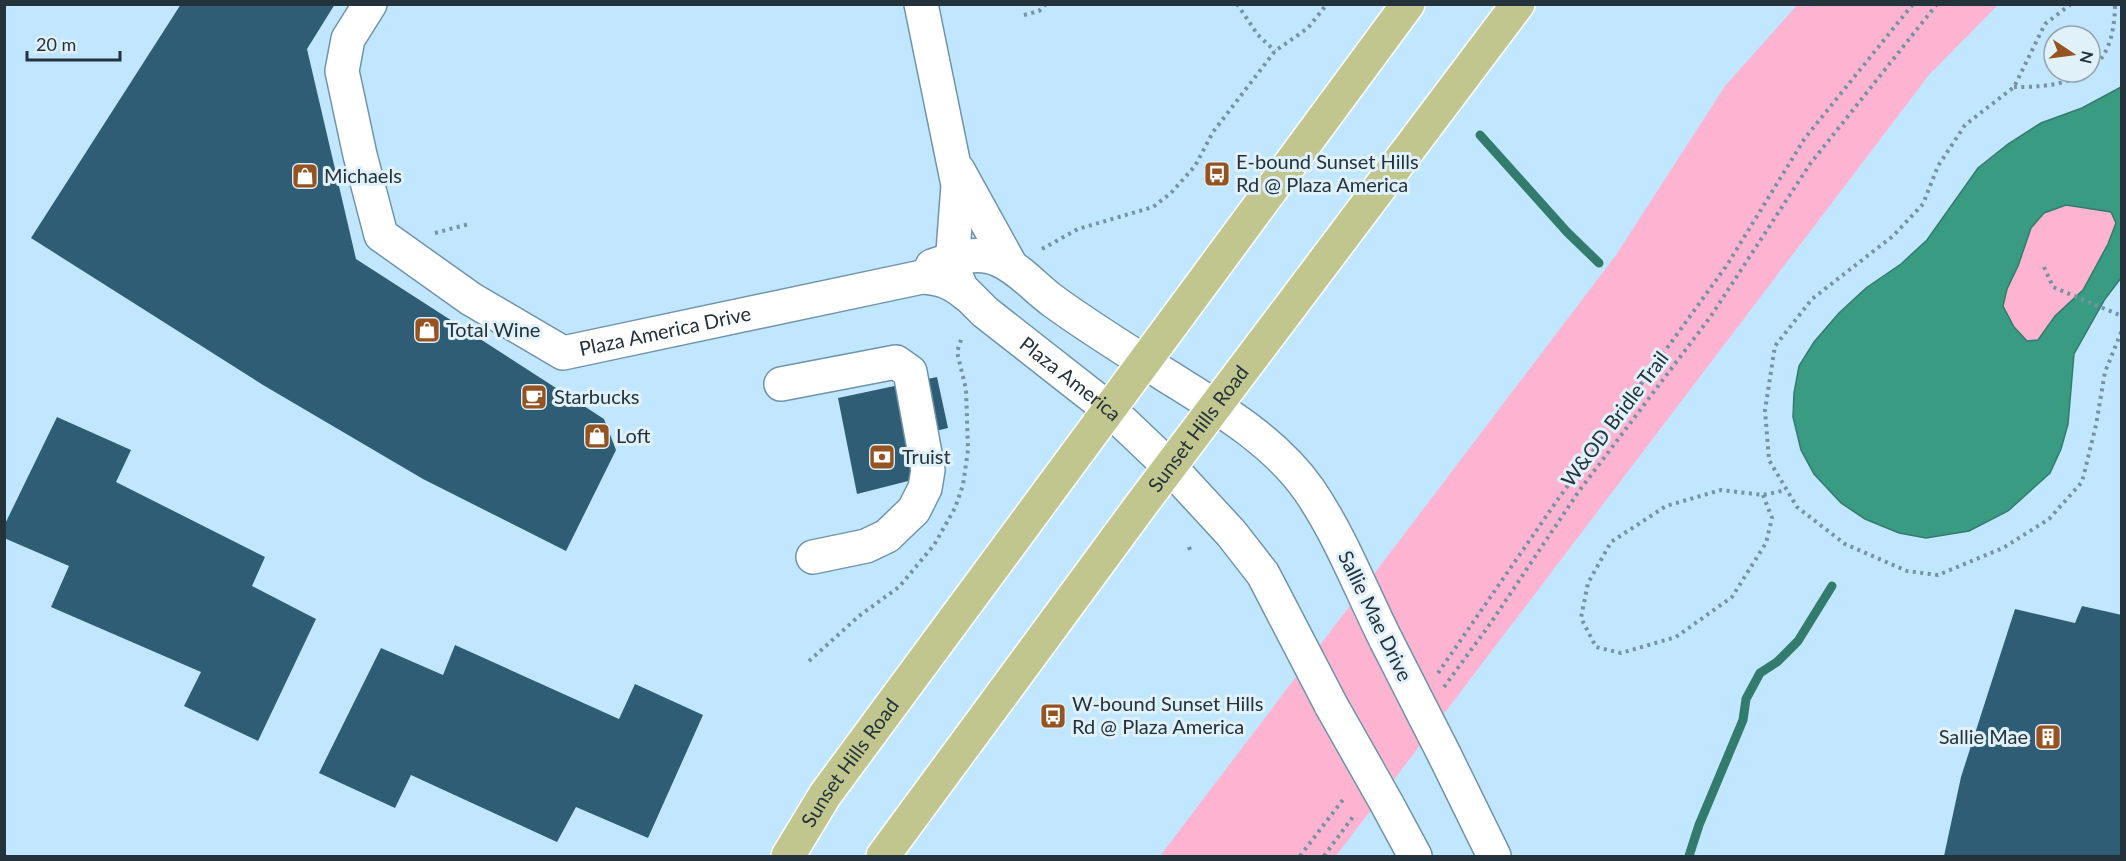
<svg xmlns="http://www.w3.org/2000/svg" width="2126" height="861" font-family="Lato,sans-serif">
<style>
.green{fill:#feb4d1}
.water{fill:#3a9b83;stroke:#337c6d;stroke-width:1.5;fill-rule:evenodd}
.lines{fill:none;stroke-linecap:round;stroke-linejoin:round}
.stream{stroke:#337c6d;stroke-width:9}
.building{fill:#2e5d75}
.minor-casing{stroke:#6f94a9;stroke-width:36}
.major-casing{stroke:#fff;stroke-width:36}
.path{stroke:#7692a3;stroke-width:4;stroke-dasharray:3 4.5;stroke-linecap:butt}
.minor{stroke:#fff;stroke-width:33}
.major{stroke:#c1c68e;stroke-width:33}
.minor-bridge-casing{stroke:#6f94a9;stroke-width:36;stroke-linecap:butt}
.minor-bridge{stroke:#fff;stroke-width:33}
.labels{text-anchor:middle;stroke-width:6;stroke-linejoin:round;paint-order:stroke}
.poi-label{font-size:20px;fill:#23323b;stroke:#e1f1fa;text-anchor:start}
.street-label{font-size:20px;fill:#23323b;stroke:#e1f1fa}
</style>
<rect width="100%" height="100%" fill="#c0e7ff"/>
<path class="green" d="M1797,5H1998L1929,75L1336,856H1160L1616,255L1725,86Z
M2066,205L2112,212L2116,223L2108,244L2083,290L2055,316L2038,340L2027,341L2014,327L2003,306L2007,289L2018,266L2031,228L2044,213Z"/>
<path class="water" d="M2121,87V278L2105,299L2074,354L2068,424L2061,449L2050,473L2008,511L1969,531L1926,538L1899,533L1865,519L1841,503L1814,474L1801,450L1793,417L1794,393L1799,366L1814,342L1839,313L1866,288L1901,264L1927,240L1978,168L2008,144L2041,123L2082,108ZM2066,205L2111,212L2116,223L2108,244L2083,290L2055,316L2038,340L2027,341L2014,327L2003,306L2007,289L2018,266L2031,228L2044,213Z"/>
<g class="lines">
<path class="stream" d="M1480,135L1567,232L1599,263
M1689,856L1699,825L1743,720L1746,699L1760,673L1777,662L1798,641L1832,586"/>
</g>
<path class="building" d="M181,4H335L307,49L356,259L604,419L616,450L566,551L423,479L263,385L31,238Z
M937,377L948,428L911,437L920,478L857,494L838,398Z
M57,417L131,450L116,482L265,557L252,586L316,619L258,741L184,706L201,672L51,607L69,566L4,538V526Z
M2082,606L2122,615V856H1944L1961,777L2015,609L2075,623Z
M455,645L619,719L635,684L703,715L648,838L576,807L557,842L411,775L395,808L319,773L381,648L443,675Z"/>
<g class="lines">
<defs>
<g id="minor">
<path id="s1" d="M370,4L348,39L342,71L360,155L381,235L471,299L563,353L922,277C941,278 953,283 967,295"/>
<path id="s2" d="M921,4L958,185L952,265L961,288L985,312L1110,410L1170,467L1231,533L1263,574L1331,705"/>
<path d="M958,170L1011,266"/>
<path d="M932,266C953,259 977,250 999,260C1020,269 1035,288 1053,301C1090,328 1129,352 1167,376C1218,408 1274,440 1309,490C1340,535 1361,590 1386,640"/>
<path d="M781,384L896,362L910,372L928,470L925,488L914,510L887,536L866,546L813,557"/>
<path d="M1445,756L1494,856"/>
<path d="M1387,804L1415,856"/>
</g>
<g id="major">
<path id="s3" d="M788,856L825,795L1408,4"/>
<path id="s4" d="M883,856L1141,505L1518,4"/>
</g>
</defs>
<use href="#minor" class="minor-casing"/>
<use href="#major" class="major-casing"/>
<path class="path" d="M1237,4L1258,35L1275,51
M2071,4L2045,24L2014,87L1965,125L1938,166L1923,204L1893,236L1812,299L1775,346L1765,410L1769,460L1797,507L1845,544L1907,571L1938,575L2003,548L2049,519L2082,482L2096,425L2105,372L2122,330
M1024,15L1039,11L1046,4
M2090,69C2110,56 2115,28 2115,4
M2014,87C2037,87 2066,86 2086,72
M435,233L469,224
M1042,249L1078,229L1153,207L1171,193L1195,166L1213,132L1275,51L1308,28L1327,4
M2044,267L2053,287L2122,316
M1763,495L1772,518L1766,543L1732,597L1676,637L1621,653L1596,647L1581,618L1588,583L1611,542L1666,506L1721,490L1763,495L1786,490
M1189,547L1191,553
M809,661L859,616L899,587L934,545L955,508L963,485L968,450L966,389L957,352L962,337
M1438,673L1556,502L1727,265L1805,138L1913,4
M1444,687L1490,624L1579,491L1711,316L1810,164L1937,4
M1300,856L1345,797
M1324,856L1355,814"/>
<use href="#minor" class="minor"/>
<use href="#major" class="major"/>
<defs>
<path id="minor-bridge" d="M1386,640L1445,756
M1331,705L1387,804"/>
</defs>
<use href="#minor-bridge" class="minor-bridge-casing"/>
<use href="#minor-bridge" class="minor-bridge"/>
</g>
<defs>
<symbol id="bus-square" viewBox="-11 -11 22 22"><rect x="-9" y="-9" width="18" height="18" rx="4" fill="#955321" stroke="#e1f1fa"/><path d="M-5-6H5V4H4V6H2V4H-2V6H-4V4H-5ZM-3.5-4V0h7V-4ZM-3.5 1.2v1.5H-2V1.2ZM2 1.2v1.5H3.5V1.2Z" fill="#fff"/></symbol>
<symbol id="shop-square" viewBox="-11 -11 22 22"><rect x="-9" y="-9" width="18" height="18" rx="4" fill="#955321" stroke="#e1f1fa"/><path d="M-5-2.5h2.3a2.7 3.5 0 0 1 5.4 0H5L5.5 6h-11ZM-1.5-2.5h3a1.5 2.3 0 0 0-3 0Z" fill="#fff"/></symbol>
<symbol id="cafe-square" viewBox="-11 -11 22 22"><rect x="-9" y="-9" width="18" height="18" rx="4" fill="#955321" stroke="#e1f1fa"/><path d="M-5.5-4.5H6V0H3Q3 3.5 0 3.5H-2.5Q-5.5 3.5-5.5 0ZM3-3.2v2h1.7v-2ZM-6 4.5H4V6H-6Z" fill="#fff"/></symbol>
<symbol id="bank-square" viewBox="-11 -11 22 22"><rect x="-9" y="-9" width="18" height="18" rx="4" fill="#955321" stroke="#e1f1fa"/><path d="M-6-4H6V4H-6ZM0-2.3a2.3 2.3 0 1 0 0 4.6a2.3 2.3 0 1 0 0-4.6Z" fill="#fff"/></symbol>
<symbol id="building-square" viewBox="-11 -11 22 22"><rect x="-9" y="-9" width="18" height="18" rx="4" fill="#955321" stroke="#e1f1fa"/><path d="M-4-6H4V6H1V3H-1V6H-4ZM-2.5-4.3h1.7v1.8h-1.7ZM.8-4.3h1.7v1.8H.8ZM-2.5-1h1.7V.8h-1.7ZM.8-1h1.7V.8H.8Z" fill="#fff"/></symbol>
</defs>
<g fill-rule="evenodd">
<use href="#bus-square" x="1202" y="159" width="30" height="30"/>
<use href="#shop-square" x="290" y="161" width="30" height="30"/>
<use href="#shop-square" x="412" y="315" width="30" height="30"/>
<use href="#cafe-square" x="519" y="382" width="30" height="30"/>
<use href="#shop-square" x="582" y="421" width="30" height="30"/>
<use href="#bank-square" x="867" y="442" width="30" height="30"/>
<use href="#bus-square" x="1038" y="701" width="30" height="30"/>
<use href="#building-square" x="2033" y="722" width="30" height="30"/>
</g>
<g class="labels">
<g class="poi-label">
<text x="1236" y="169">E-bound Sunset Hills<tspan x="1236" dy="23">Rd @ Plaza America</tspan></text>
<text x="324" y="183">Michaels</text>
<text x="446" y="337">Total Wine</text>
<text x="554" y="404">Starbucks</text>
<text x="616" y="443">Loft</text>
<text x="902" y="464">Truist</text>
<text x="1072" y="711">W-bound Sunset Hills<tspan x="1072" dy="23">Rd @ Plaza America</tspan></text>
<text x="2028" y="744" text-anchor="end">Sallie Mae</text>
</g>
<g class="street-label">
<text dy="7" stroke="none"><textPath href="#s1" startOffset="564">Plaza America Drive</textPath></text>
<text dy="7" stroke="none"><textPath href="#s2" startOffset="432">Plaza America</textPath></text>
<text transform="translate(1615 419) rotate(-53)" y="7">W&amp;OD Bridle Trail</text>
<text dy="7" stroke="none"><textPath href="#s4" startOffset="531">Sunset Hills Road</textPath></text>
<text transform="translate(1375 616) rotate(64)" y="7">Sallie Mae Drive</text>
<text dy="7" stroke="none"><textPath href="#s3" startOffset="112">Sunset Hills Road</textPath></text>
</g>
</g>
<rect width="2126" height="861" fill="none" stroke="#23323b" stroke-width="12"/>
<g transform="translate(2072 54) rotate(103)"><circle r="28" fill="#e1f1fa" stroke="#95a5ae" stroke-width="1.5"/>
<path d="M0-4.5L10 22L0 15L-10 22Z" fill="#955321"/>
<text y="-9" font-size="16" font-weight="bold" text-anchor="middle" fill="#23323b">N</text>
</g>
<path d="M27 51v9h93v-9" fill="none" stroke="#23323b" stroke-width="3"/>
<text x="36" y="51" font-size="18" fill="#23323b" stroke="#e1f1fa" stroke-width="4.5" paint-order="stroke">20 m</text>
</svg>
